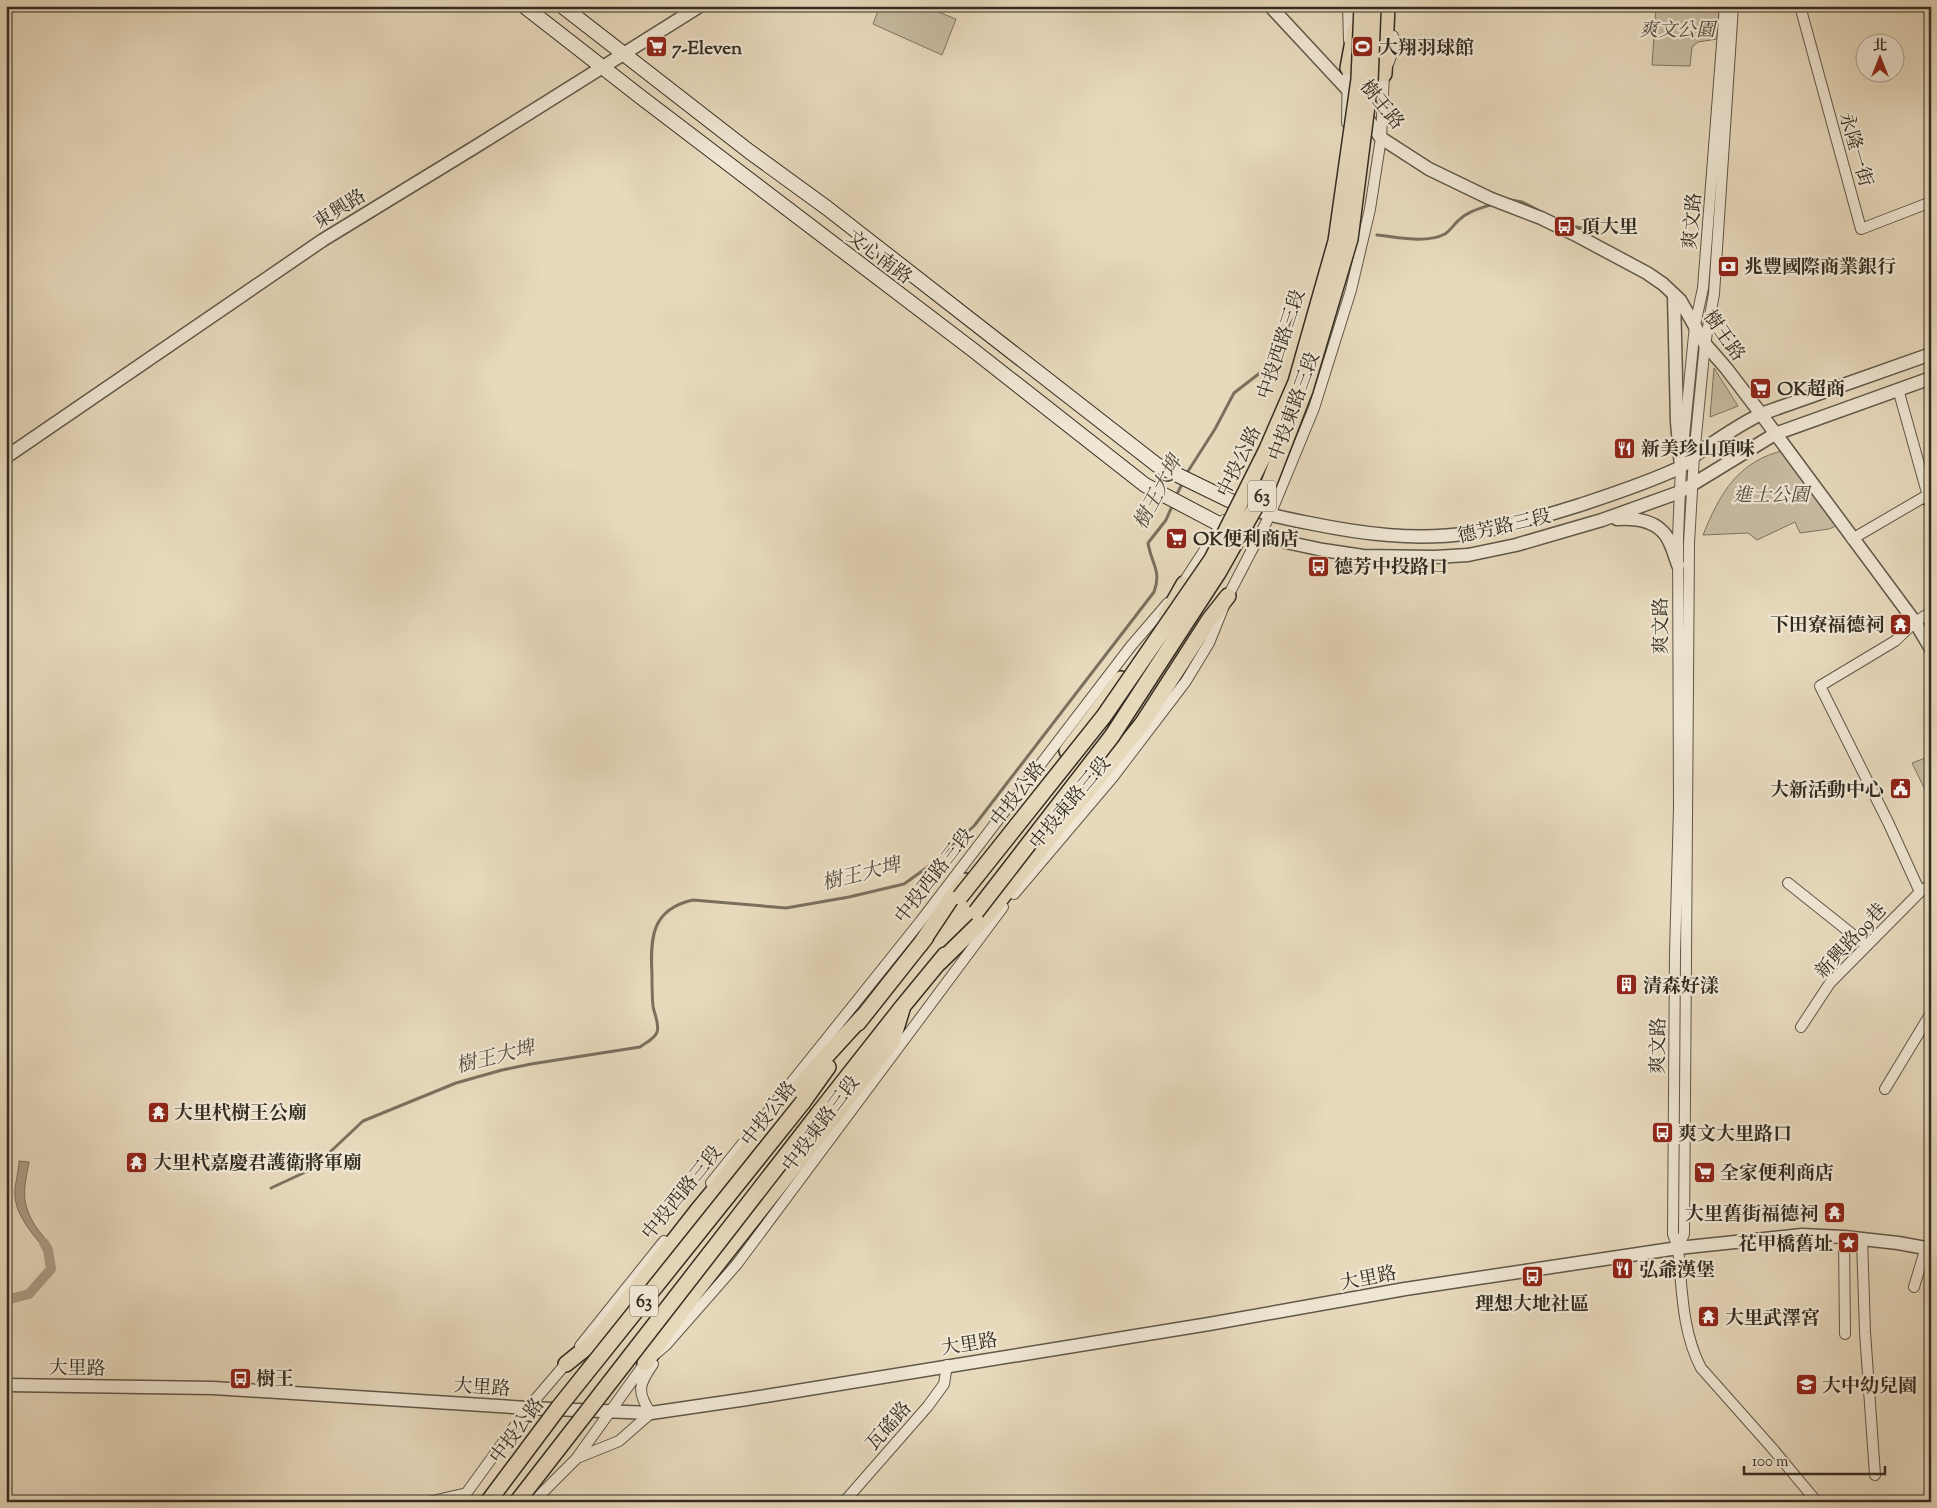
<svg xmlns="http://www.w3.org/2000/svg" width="1937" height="1508" font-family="'Sorts Mill Goudy','Noto Serif TC',serif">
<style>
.green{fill:#c8bca2;stroke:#7e7462}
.water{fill:#aa9e87;stroke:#7a705e}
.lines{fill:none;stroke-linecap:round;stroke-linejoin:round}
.stream{stroke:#7a705e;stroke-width:3}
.canal{stroke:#aa9e87;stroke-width:10}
.minor-casing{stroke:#605748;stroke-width:12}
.tertiary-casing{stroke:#605748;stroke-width:15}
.secondary-casing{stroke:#332c21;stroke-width:16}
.primary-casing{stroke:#332c21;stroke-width:18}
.minor{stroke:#efe6d3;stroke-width:10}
.tertiary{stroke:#efe6d3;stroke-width:12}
.secondary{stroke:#efe6d3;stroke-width:14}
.primary{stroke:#e7d9bc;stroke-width:15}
.primary-bridge-casing{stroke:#332c21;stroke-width:18;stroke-linecap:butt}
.primary-bridge{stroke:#e7d9bc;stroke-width:15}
.labels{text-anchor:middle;stroke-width:4.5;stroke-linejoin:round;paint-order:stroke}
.shield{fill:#efe6d3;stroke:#6b6456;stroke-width:1}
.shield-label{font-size:18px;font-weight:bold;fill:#332c21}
.park-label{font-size:19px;font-style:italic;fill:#51493b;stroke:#efe6d3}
.poi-label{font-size:19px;font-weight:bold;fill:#332c21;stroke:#efe6d3;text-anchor:start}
.street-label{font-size:19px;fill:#332c21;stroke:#efe6d3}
.water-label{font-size:20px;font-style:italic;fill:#574e40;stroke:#efe6d3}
</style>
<rect width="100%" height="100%" fill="#e7d9bc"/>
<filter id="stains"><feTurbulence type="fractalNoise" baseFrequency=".004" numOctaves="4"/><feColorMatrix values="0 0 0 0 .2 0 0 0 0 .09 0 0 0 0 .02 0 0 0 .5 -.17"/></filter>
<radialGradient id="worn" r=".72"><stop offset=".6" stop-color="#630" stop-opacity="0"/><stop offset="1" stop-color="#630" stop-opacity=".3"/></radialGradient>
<path class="green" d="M880,6H923L956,19L942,55L873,24Z
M1656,6H1720L1717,39L1698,42L1692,47L1690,66L1652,65Z
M1714,368L1738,406L1710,417Z
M1785,450L1838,525L1829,529L1800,533L1795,522L1757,540L1748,533L1703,535C1720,493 1738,461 1785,450Z
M1928,757L1931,761V795L1928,796L1912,763Z"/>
<path class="water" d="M19,1161L29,1162C24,1189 20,1202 36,1227C40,1233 46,1239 51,1246L49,1254C36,1238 16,1217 15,1196C14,1185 19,1172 19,1161Z"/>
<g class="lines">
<path class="stream" d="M1511,200L1522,202L1538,210
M1571,226L1582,228L1609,220
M1377,235C1397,237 1426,244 1445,234C1451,230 1454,224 1459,220C1468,211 1482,208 1493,204
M1185,476L1215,429L1234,393L1265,369L1298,311
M1176,496L1183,482
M271,1188L312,1169L363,1121L456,1083L502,1070L531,1064L640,1047C645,1043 655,1039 657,1032C660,1024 654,1014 653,1006C652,996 652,985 652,975C650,939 651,909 693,900L786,908L849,897L904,884L929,866L974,826L1154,592C1162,571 1151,563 1148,543L1166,520L1173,504"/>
<path class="canal" d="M6,1300L29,1294L51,1269L48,1250L44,1243"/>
<defs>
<path id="minor" d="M1348,6L1349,40
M1725,6L1703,288L1695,325L1681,467L1678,537L1679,808L1675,953L1673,1234L1678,1248C1682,1288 1682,1332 1701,1368L1772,1448L1817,1502
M1800,6L1861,229L1931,202
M1347,123L1348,62
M1898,389L1931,507
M1852,539L1931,493
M1180,588L1224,520
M1788,883L1867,946
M1920,892L1888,822L1820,686L1895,641L1915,622L1931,612
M1014,894L1113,777L1186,681L1209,643L1228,596L1270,515L1314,408L1351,290L1370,209L1381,138L1384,74L1393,51V36
M1801,1027L1830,983L1920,892L1931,884
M1885,1089L1931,1013
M711,1183L920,922L1131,646L1168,603
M1844,1237L1845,1334
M1862,1239L1865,1332L1875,1475
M1678,1248L1684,1234L1689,543L1694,456L1705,344L1714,294L1733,6
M1914,1287L1924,1254L1930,1249
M580,1346L664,1241
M577,1458L619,1441L651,1413C636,1392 639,1384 653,1364
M428,1502L467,1493
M460,1502L528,1408L569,1360
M533,1502L576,1459L645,1363L666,1345L737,1264L1003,907
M844,1502L928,1406L944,1384L947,1365"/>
<path id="tertiary" d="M1270,6L1348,90L1381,138L1429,169L1489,198L1541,218L1574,234L1647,273L1663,284L1680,300L1705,344L1726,368L1761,414L1915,622L1931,649
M1674,296L1677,422L1681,467
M6,457L323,240L475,147L700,6
M1247,507C1267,515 1288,519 1309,523C1362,534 1416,541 1470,533C1507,528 1544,516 1580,505C1613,494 1647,483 1679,468C1685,465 1689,460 1694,456C1715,441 1737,426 1761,414L1931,354
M1617,519C1632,518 1652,520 1663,532C1671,540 1674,554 1678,565
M1234,531L1323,550L1363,556L1435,557L1468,555L1516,545L1602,520L1680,492L1775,434L1931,378
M6,1385L213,1388L528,1408L651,1413L747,1399L1209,1324L1405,1289L1678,1248L1802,1235L1844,1237L1898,1243L1931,1249"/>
<path id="secondary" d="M524,6L642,98L973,350L1145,485L1221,525
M562,6L750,152L827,208L1157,465L1233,502"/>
<path id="primary" d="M1348,68L1355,30
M1384,74L1387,6
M1166,616L1184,584
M1067,751L1121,679
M920,945L950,900L965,881
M939,963L985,918L1142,724L1209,620L1228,596
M858,1023L926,937
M803,1102L828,1067
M818,1114L903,1006L945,955
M645,1363L697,1290L892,1042L903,1006
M566,1364L597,1339L697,1211L810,1074L863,1016"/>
</defs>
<use href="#minor" class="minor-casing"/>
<use href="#tertiary" class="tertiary-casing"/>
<use href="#secondary" class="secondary-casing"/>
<use href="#primary" class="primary-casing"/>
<use href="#minor" class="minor"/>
<use href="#tertiary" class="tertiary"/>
<use href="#secondary" class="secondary"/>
<use href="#primary" class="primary"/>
<defs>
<path id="primary-bridge" d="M960,897L1104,716L1212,559L1267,449L1296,382L1336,241L1359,79L1362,6
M976,912L1112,736L1218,573L1269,483L1305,390L1350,239L1370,82L1373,6
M488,1502L559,1407L803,1102
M517,1502L818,1114"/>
</defs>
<use href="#primary-bridge" class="primary-bridge-casing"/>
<use href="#primary-bridge" class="primary-bridge"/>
</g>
<defs>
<symbol id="supermarket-square" viewBox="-11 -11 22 22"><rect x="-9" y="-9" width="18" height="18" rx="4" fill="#8f2418" stroke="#efe6d3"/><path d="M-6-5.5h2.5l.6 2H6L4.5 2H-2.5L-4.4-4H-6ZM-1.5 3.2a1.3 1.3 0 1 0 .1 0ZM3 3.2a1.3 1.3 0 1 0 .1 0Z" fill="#fff"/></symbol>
<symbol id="stadium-square" viewBox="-11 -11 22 22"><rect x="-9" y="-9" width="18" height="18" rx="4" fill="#8f2418" stroke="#efe6d3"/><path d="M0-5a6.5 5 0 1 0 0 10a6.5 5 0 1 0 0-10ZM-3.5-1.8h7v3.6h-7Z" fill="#fff"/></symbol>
<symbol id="bus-square" viewBox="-11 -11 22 22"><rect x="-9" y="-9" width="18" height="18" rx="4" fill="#8f2418" stroke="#efe6d3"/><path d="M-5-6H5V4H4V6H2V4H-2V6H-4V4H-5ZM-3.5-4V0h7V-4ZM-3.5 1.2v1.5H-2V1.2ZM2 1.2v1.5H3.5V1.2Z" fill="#fff"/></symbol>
<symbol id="bank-square" viewBox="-11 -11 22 22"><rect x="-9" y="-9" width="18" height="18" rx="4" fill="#8f2418" stroke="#efe6d3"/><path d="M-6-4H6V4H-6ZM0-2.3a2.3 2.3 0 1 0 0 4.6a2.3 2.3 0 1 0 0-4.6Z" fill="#fff"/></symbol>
<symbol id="restaurant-square" viewBox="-11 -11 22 22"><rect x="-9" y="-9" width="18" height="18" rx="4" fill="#8f2418" stroke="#efe6d3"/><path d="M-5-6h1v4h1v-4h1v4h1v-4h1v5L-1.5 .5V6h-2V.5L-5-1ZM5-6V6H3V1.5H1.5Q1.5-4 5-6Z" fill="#fff"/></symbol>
<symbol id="temple-square" viewBox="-11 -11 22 22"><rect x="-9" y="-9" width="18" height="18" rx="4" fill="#8f2418" stroke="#efe6d3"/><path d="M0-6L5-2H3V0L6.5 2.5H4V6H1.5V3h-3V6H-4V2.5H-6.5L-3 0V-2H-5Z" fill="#fff"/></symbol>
<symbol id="civic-square" viewBox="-11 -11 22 22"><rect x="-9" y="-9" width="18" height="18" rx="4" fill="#8f2418" stroke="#efe6d3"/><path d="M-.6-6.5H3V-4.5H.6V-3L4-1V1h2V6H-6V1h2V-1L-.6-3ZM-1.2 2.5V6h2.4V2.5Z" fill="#fff"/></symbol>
<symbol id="building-square" viewBox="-11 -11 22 22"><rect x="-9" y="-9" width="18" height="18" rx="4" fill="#8f2418" stroke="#efe6d3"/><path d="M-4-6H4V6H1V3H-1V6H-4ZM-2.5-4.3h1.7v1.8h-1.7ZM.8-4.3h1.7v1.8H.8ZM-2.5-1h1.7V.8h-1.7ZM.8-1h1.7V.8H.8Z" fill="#fff"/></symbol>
<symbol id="sight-square" viewBox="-11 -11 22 22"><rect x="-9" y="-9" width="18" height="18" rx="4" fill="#8f2418" stroke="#efe6d3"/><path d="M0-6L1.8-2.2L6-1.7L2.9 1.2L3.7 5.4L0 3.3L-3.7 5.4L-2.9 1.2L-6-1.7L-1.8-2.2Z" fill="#fff"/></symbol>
<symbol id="school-square" viewBox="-11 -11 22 22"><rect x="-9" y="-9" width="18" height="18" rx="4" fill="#8f2418" stroke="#efe6d3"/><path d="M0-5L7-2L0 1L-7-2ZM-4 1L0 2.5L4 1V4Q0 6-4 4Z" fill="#fff"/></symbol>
</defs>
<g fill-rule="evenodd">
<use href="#supermarket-square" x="644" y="34" width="25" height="25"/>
<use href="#stadium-square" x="1350" y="34" width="25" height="25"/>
<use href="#bus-square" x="1552" y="214" width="25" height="25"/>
<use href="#bank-square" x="1716" y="254" width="25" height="25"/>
<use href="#supermarket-square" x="1748" y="376" width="25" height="25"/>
<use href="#restaurant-square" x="1612" y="436" width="25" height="25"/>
<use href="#supermarket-square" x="1164" y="526" width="25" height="25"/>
<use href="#bus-square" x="1306" y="554" width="25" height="25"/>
<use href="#temple-square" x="1888" y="612" width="25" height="25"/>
<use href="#civic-square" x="1888" y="776" width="25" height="25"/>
<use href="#building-square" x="1614" y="972" width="25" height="25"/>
<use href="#temple-square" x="146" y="1100" width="25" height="25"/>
<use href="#bus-square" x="1650" y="1120" width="25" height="25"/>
<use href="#temple-square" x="124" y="1150" width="25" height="25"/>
<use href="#supermarket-square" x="1692" y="1160" width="25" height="25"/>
<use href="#temple-square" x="1822" y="1200" width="25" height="25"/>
<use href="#sight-square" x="1836" y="1230" width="25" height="25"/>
<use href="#restaurant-square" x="1610" y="1256" width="25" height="25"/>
<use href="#bus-square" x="1520" y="1264" width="25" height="25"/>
<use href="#temple-square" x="1696" y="1304" width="25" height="25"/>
<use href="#bus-square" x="228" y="1366" width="25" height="25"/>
<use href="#school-square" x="1794" y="1372" width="25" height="25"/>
</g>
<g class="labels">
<g class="shield">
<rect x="1248" y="480.5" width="28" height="31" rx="4"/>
<rect x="630" y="1285.5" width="28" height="31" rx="4"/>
</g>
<g class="shield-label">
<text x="1262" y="502">63</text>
<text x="644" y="1307">63</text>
</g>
<g class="park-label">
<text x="1677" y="36">爽文公園</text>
<text x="1771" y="501">進士公園</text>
</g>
<g class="poi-label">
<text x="672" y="54">7-Eleven</text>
<text x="1379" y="54">大翔羽球館</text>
<text x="1581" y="233">頂大里</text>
<text x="1744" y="273">兆豐國際商業銀行</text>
<text x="1777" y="395">OK超商</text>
<text x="1641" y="455">新美珍山頂味</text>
<text x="1193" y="545">OK便利商店</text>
<text x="1334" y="573">德芳中投路口</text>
<text x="1884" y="631" text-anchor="end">下田寮福德祠</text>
<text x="1884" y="796" text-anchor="end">大新活動中心</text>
<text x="1643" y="992">清森好漾</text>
<text x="174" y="1119">大里杙樹王公廟</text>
<text x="1678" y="1140">爽文大里路口</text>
<text x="153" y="1169">大里杙嘉慶君護衛將軍廟</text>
<text x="1720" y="1179">全家便利商店</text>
<text x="1818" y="1220" text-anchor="end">大里舊街福德祠</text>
<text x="1833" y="1250" text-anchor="end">花甲橋舊址</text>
<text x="1639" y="1276">弘爺漢堡</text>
<text x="1532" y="1310" text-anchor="middle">理想大地社區</text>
<text x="1725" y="1324">大里武澤宮</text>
<text x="256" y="1385">樹王</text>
<text x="1822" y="1392">大中幼兒園</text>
</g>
<g class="street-label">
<text transform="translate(1383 104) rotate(51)" y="7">樹王路</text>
<text transform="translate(1857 149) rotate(74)" y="7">永隆一街</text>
<text transform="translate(339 208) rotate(-32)" y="7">東興路</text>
<text transform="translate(1691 221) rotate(-85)" y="7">爽文路</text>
<text transform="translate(880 256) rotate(37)" y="7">文心南路</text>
<text transform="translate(1725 335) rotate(55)" y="7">樹王路</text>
<text transform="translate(1280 344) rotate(-72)" y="7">中投西路三段</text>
<text transform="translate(1293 406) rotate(-70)" y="7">中投東路三段</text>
<text transform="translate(1238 461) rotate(-64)" y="7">中投公路</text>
<text transform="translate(1504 525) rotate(-13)" y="7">德芳路三段</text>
<text transform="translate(1660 626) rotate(-90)" y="7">爽文路</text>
<text transform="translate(1017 793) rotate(-52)" y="7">中投公路</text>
<text transform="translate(1069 802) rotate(-50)" y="7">中投東路三段</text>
<text transform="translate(933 875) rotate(-52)" y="7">中投西路三段</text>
<text transform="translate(1850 940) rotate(-47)" y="7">新興路99巷</text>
<text transform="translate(1657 1046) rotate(-89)" y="7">爽文路</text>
<text transform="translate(768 1113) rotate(-52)" y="7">中投公路</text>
<text transform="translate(820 1123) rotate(-53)" y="7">中投東路三段</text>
<text transform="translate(681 1192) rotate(-51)" y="7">中投西路三段</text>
<text transform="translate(1368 1277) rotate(-11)" y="7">大里路</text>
<text transform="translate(969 1343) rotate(-9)" y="7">大里路</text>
<text transform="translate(77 1367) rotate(1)" y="7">大里路</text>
<text transform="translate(482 1386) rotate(4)" y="7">大里路</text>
<text transform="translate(888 1425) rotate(-49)" y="7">瓦磘路</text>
<text transform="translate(516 1430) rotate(-53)" y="7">中投公路</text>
</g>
<g class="water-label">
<text transform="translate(1157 492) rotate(-62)" y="7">樹王大埤</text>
<text transform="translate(861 873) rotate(-14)" y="7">樹王大埤</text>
<text transform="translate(495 1056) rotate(-14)" y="7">樹王大埤</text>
</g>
</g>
<rect width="1937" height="1508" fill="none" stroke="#e7d9bc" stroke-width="25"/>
<rect x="8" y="8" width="1922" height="1493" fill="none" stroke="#332c21" stroke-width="2.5"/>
<rect x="12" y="12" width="1912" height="1483" fill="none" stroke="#332c21"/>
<g transform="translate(1880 58)"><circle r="24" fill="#efe6d3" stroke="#a49c8c"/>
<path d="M0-4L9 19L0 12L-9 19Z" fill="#8f2418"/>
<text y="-8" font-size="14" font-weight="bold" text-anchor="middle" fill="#332c21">北</text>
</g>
<path d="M1744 1466v8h141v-8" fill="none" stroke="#332c21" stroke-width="2.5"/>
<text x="1752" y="1466" font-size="15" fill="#332c21" stroke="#efe6d3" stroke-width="4" paint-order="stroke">100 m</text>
<rect width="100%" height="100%" filter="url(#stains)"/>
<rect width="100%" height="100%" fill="url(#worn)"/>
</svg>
